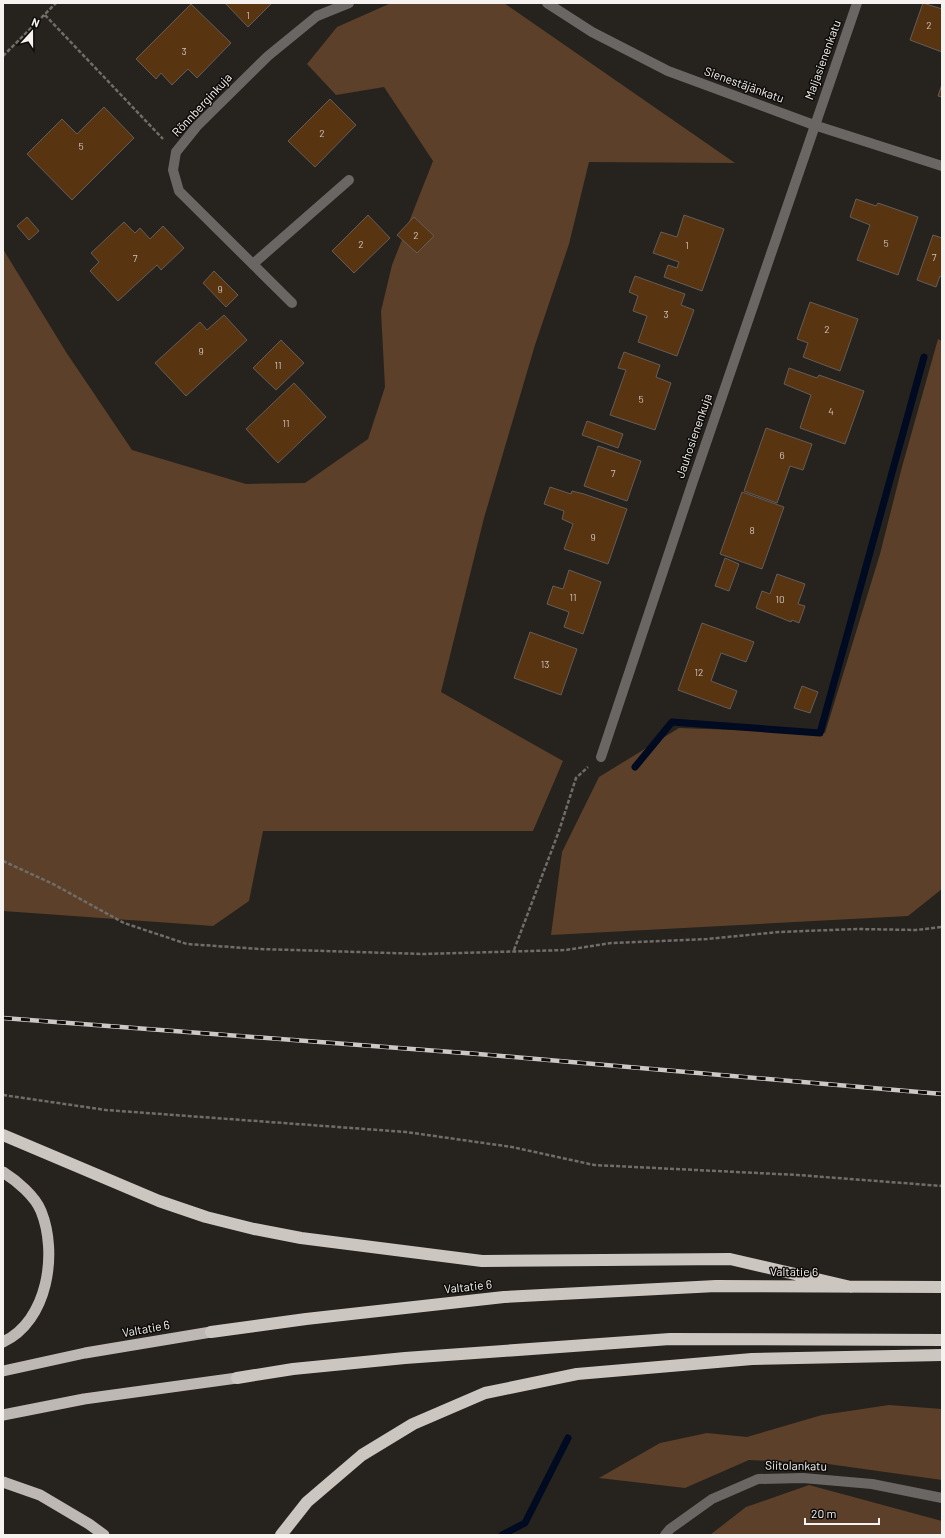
<svg xmlns="http://www.w3.org/2000/svg" width="945" height="1538" font-family="Barlow,sans-serif">
<style>
.green{fill:#5c4029}
.lines{fill:none;stroke-linecap:round;stroke-linejoin:round}
.stream{stroke:#000a21;stroke-width:7}
.building{fill:#583411;stroke:#635d59}
.path{stroke:#706c69;stroke-width:2.5;stroke-dasharray:4 2;stroke-linecap:butt}
.service{stroke:#696664;stroke-width:10}
.minor{stroke:#696664;stroke-width:10}
.trunk{stroke:#beb8b4;stroke-width:11}
.motorway{stroke:#ccc6c1;stroke-width:12}
.rail-casing{stroke:#cbc8c5;stroke-width:4.5}
.rail{stroke:#0e0c0a;stroke-width:3;stroke-dasharray:9;stroke-linecap:butt}
.labels{text-anchor:middle;stroke-width:3;stroke-linejoin:round;paint-order:stroke}
.number-label{font-size:10px;fill:#cec2b8}
.street-label{font-size:12px;fill:#f5f2ef;stroke:#0e0c0a}
</style>
<rect width="100%" height="100%" fill="#26221e"/>
<path class="green" d="M391,3H504L735,163L589,162L569,244L535,345L484,518L441,692L563,761L533,831H263L249,901L213,926L3,911V249L66,352L132,450L246,484L305,483L368,439L385,387L381,311L392,265L433,161L384,87L336,95L307,64L337,27Z
M938,339L942,341V889L908,916L551,935L562,852L599,777L679,728L825,733L880,554L902,467Z
M889,1405L942,1409V1480L821,1463L749,1460L685,1488L599,1478L660,1443L707,1433L747,1437L822,1415Z
M809,1485L942,1521V1535H710L746,1507Z"/>
<g class="lines">
<path class="stream" d="M635,767L672,722L820,733L924,357
M502,1535L525,1523L568,1438"/>
</g>
<path class="building" d="M225,3H272L248,27Z
M923,3L942,9V52L910,40Z
M191,4L231,43L197,78L188,69L172,85L161,73L156,79L136,59Z
M942,84V97L938,96Z
M330,99L356,125L315,167L288,141Z
M104,107L134,138L72,200L27,154L62,119L77,134Z
M856,199L876,206L878,203L918,217L898,275L857,260L870,225L850,217Z
M368,215L390,238L354,273L332,251Z
M684,215L724,229L702,291L664,277L668,265L677,268L679,262L653,253L661,232L677,237Z
M27,217L39,231L29,240L17,226Z
M414,217L434,236L417,253L397,235Z
M124,222L135,233L140,228L150,239L163,226L184,248L161,270L157,265L118,301L90,271L99,262L91,253Z
M933,235L942,238V277L940,276L936,287L917,280Z
M214,271L238,295L226,307L203,283Z
M635,276L685,294L681,305L694,310L677,356L638,342L647,316L633,311L638,296L629,292Z
M810,302L858,319L840,371L803,357L808,343L797,339Z
M224,315L247,340L186,396L155,363L200,322L207,330Z
M281,340L304,363L276,390L253,368Z
M624,352L660,365L656,377L671,383L655,430L610,415L626,370L618,368Z
M789,368L817,378L819,375L864,391L845,444L800,428L811,395L784,384Z
M294,383L326,417L278,463L246,429Z
M587,421L623,434L618,448L582,435Z
M766,428L812,444L803,470L790,466L777,503L744,491Z
M598,446L641,461L627,501L584,486Z
M550,487L571,494L572,491L584,494L627,509L608,564L564,549L573,524L562,519L564,511L544,504Z
M742,492L784,507L762,569L720,554Z
M725,558L739,564L729,591L715,586Z
M569,570L601,582L583,634L564,627L569,612L547,604L553,586L563,589Z
M777,574L805,584L798,604L805,606L799,623L792,620L791,622L756,608L762,591L770,594Z
M702,623L754,642L746,662L721,653L711,681L737,691L730,709L678,690Z
M530,632L577,649L561,695L514,678Z
M802,686L818,692L810,713L794,708Z"/>
<g class="lines">
<path class="path" d="M45,15L163,139
M3,56L56,3
M3,861L53,884L124,923L187,944L260,949L423,954L566,950L611,943L707,939L779,932L857,929L916,930L942,927
M514,950L559,831L576,778L588,767
M3,1095L106,1110L406,1132L512,1147L594,1165L798,1175L942,1186"/>
<path class="service" d="M253,264L349,180"/>
<path class="minor" d="M547,3L592,32L668,71L814,125L942,166
M292,303L179,191L173,170L176,152L197,126L268,56L317,16L349,3
M601,757L692,484L857,3
M665,1535L670,1529L712,1499L758,1479L803,1478L872,1484L942,1498"/>
<path class="trunk" d="M3,1172C17,1181 35,1196 41,1211C58,1253 48,1321 3,1342
M3,1371L85,1353L211,1332
M3,1415L84,1399L237,1378
M3,1482L40,1495L89,1524L104,1535"/>
<path class="motorway" d="M3,1135L159,1201L206,1217L254,1229L301,1238L482,1261L730,1259L851,1287
M211,1332L306,1319L504,1297L716,1286L942,1287
M237,1378L293,1369L405,1358L670,1339L942,1340
M281,1535L307,1502L362,1455L413,1424L485,1393L577,1374L752,1359L942,1355"/>
<defs>
<path id="rail" d="M3,1018L478,1054L942,1094"/>
</defs>
<use href="#rail" class="rail-casing"/>
<use href="#rail" class="rail"/>
</g>
<g class="labels">
<g class="number-label">
<text x="248" y="19">1</text>
<text x="929" y="29">2</text>
<text x="184" y="55">3</text>
<text x="322" y="137">2</text>
<text x="81" y="150">5</text>
<text x="416" y="239">2</text>
<text x="886" y="247">5</text>
<text x="361" y="248">2</text>
<text x="687" y="249">1</text>
<text x="934" y="261">7</text>
<text x="135" y="262">7</text>
<text x="220" y="293">9</text>
<text x="666" y="318">3</text>
<text x="827" y="333">2</text>
<text x="201" y="355">9</text>
<text x="278" y="369">11</text>
<text x="641" y="403">5</text>
<text x="831" y="415">4</text>
<text x="286" y="427">11</text>
<text x="782" y="459">6</text>
<text x="613" y="477">7</text>
<text x="752" y="534">8</text>
<text x="593" y="541">9</text>
<text x="573" y="601">11</text>
<text x="780" y="603">10</text>
<text x="545" y="668">13</text>
<text x="699" y="676">12</text>
</g>
<g class="street-label">
<text transform="translate(823 60) rotate(-70)" y="4">Maljasienenkatu</text>
<text transform="translate(744 85) rotate(20)" y="4">Sienestäjänkatu</text>
<text transform="translate(202 105) rotate(-47)" y="4">Rönnberginkuja</text>
<text transform="translate(694 436) rotate(-71)" y="4">Jauhosienenkuja</text>
<text x="794" y="1276">Valtatie 6</text>
<text transform="translate(468 1287) rotate(-6)" y="4">Valtatie 6</text>
<text transform="translate(146 1329) rotate(-10)" y="4">Valtatie 6</text>
<text transform="translate(796 1466) rotate(1)" y="4">Siitolankatu</text>
</g>
</g>
<rect width="945" height="1538" fill="none" stroke="#f5f2ef" stroke-width="8"/>
<g transform="translate(32 32) rotate(21)" stroke="#0e0c0a" stroke-width="3" paint-order="stroke">
<path d="M0-3L7 15L0 10L-7 15Z" fill="#f5f2ef"/>
<text y="-6" font-size="11" font-weight="bold" text-anchor="middle" fill="#f5f2ef">N</text>
</g>
<path d="M805 1518v6h74v-6" fill="none" stroke="#f5f2ef" stroke-width="2"/>
<text x="811" y="1518" font-size="12" fill="#f5f2ef" stroke="#0e0c0a" stroke-width="3" paint-order="stroke">20 m</text>
</svg>
